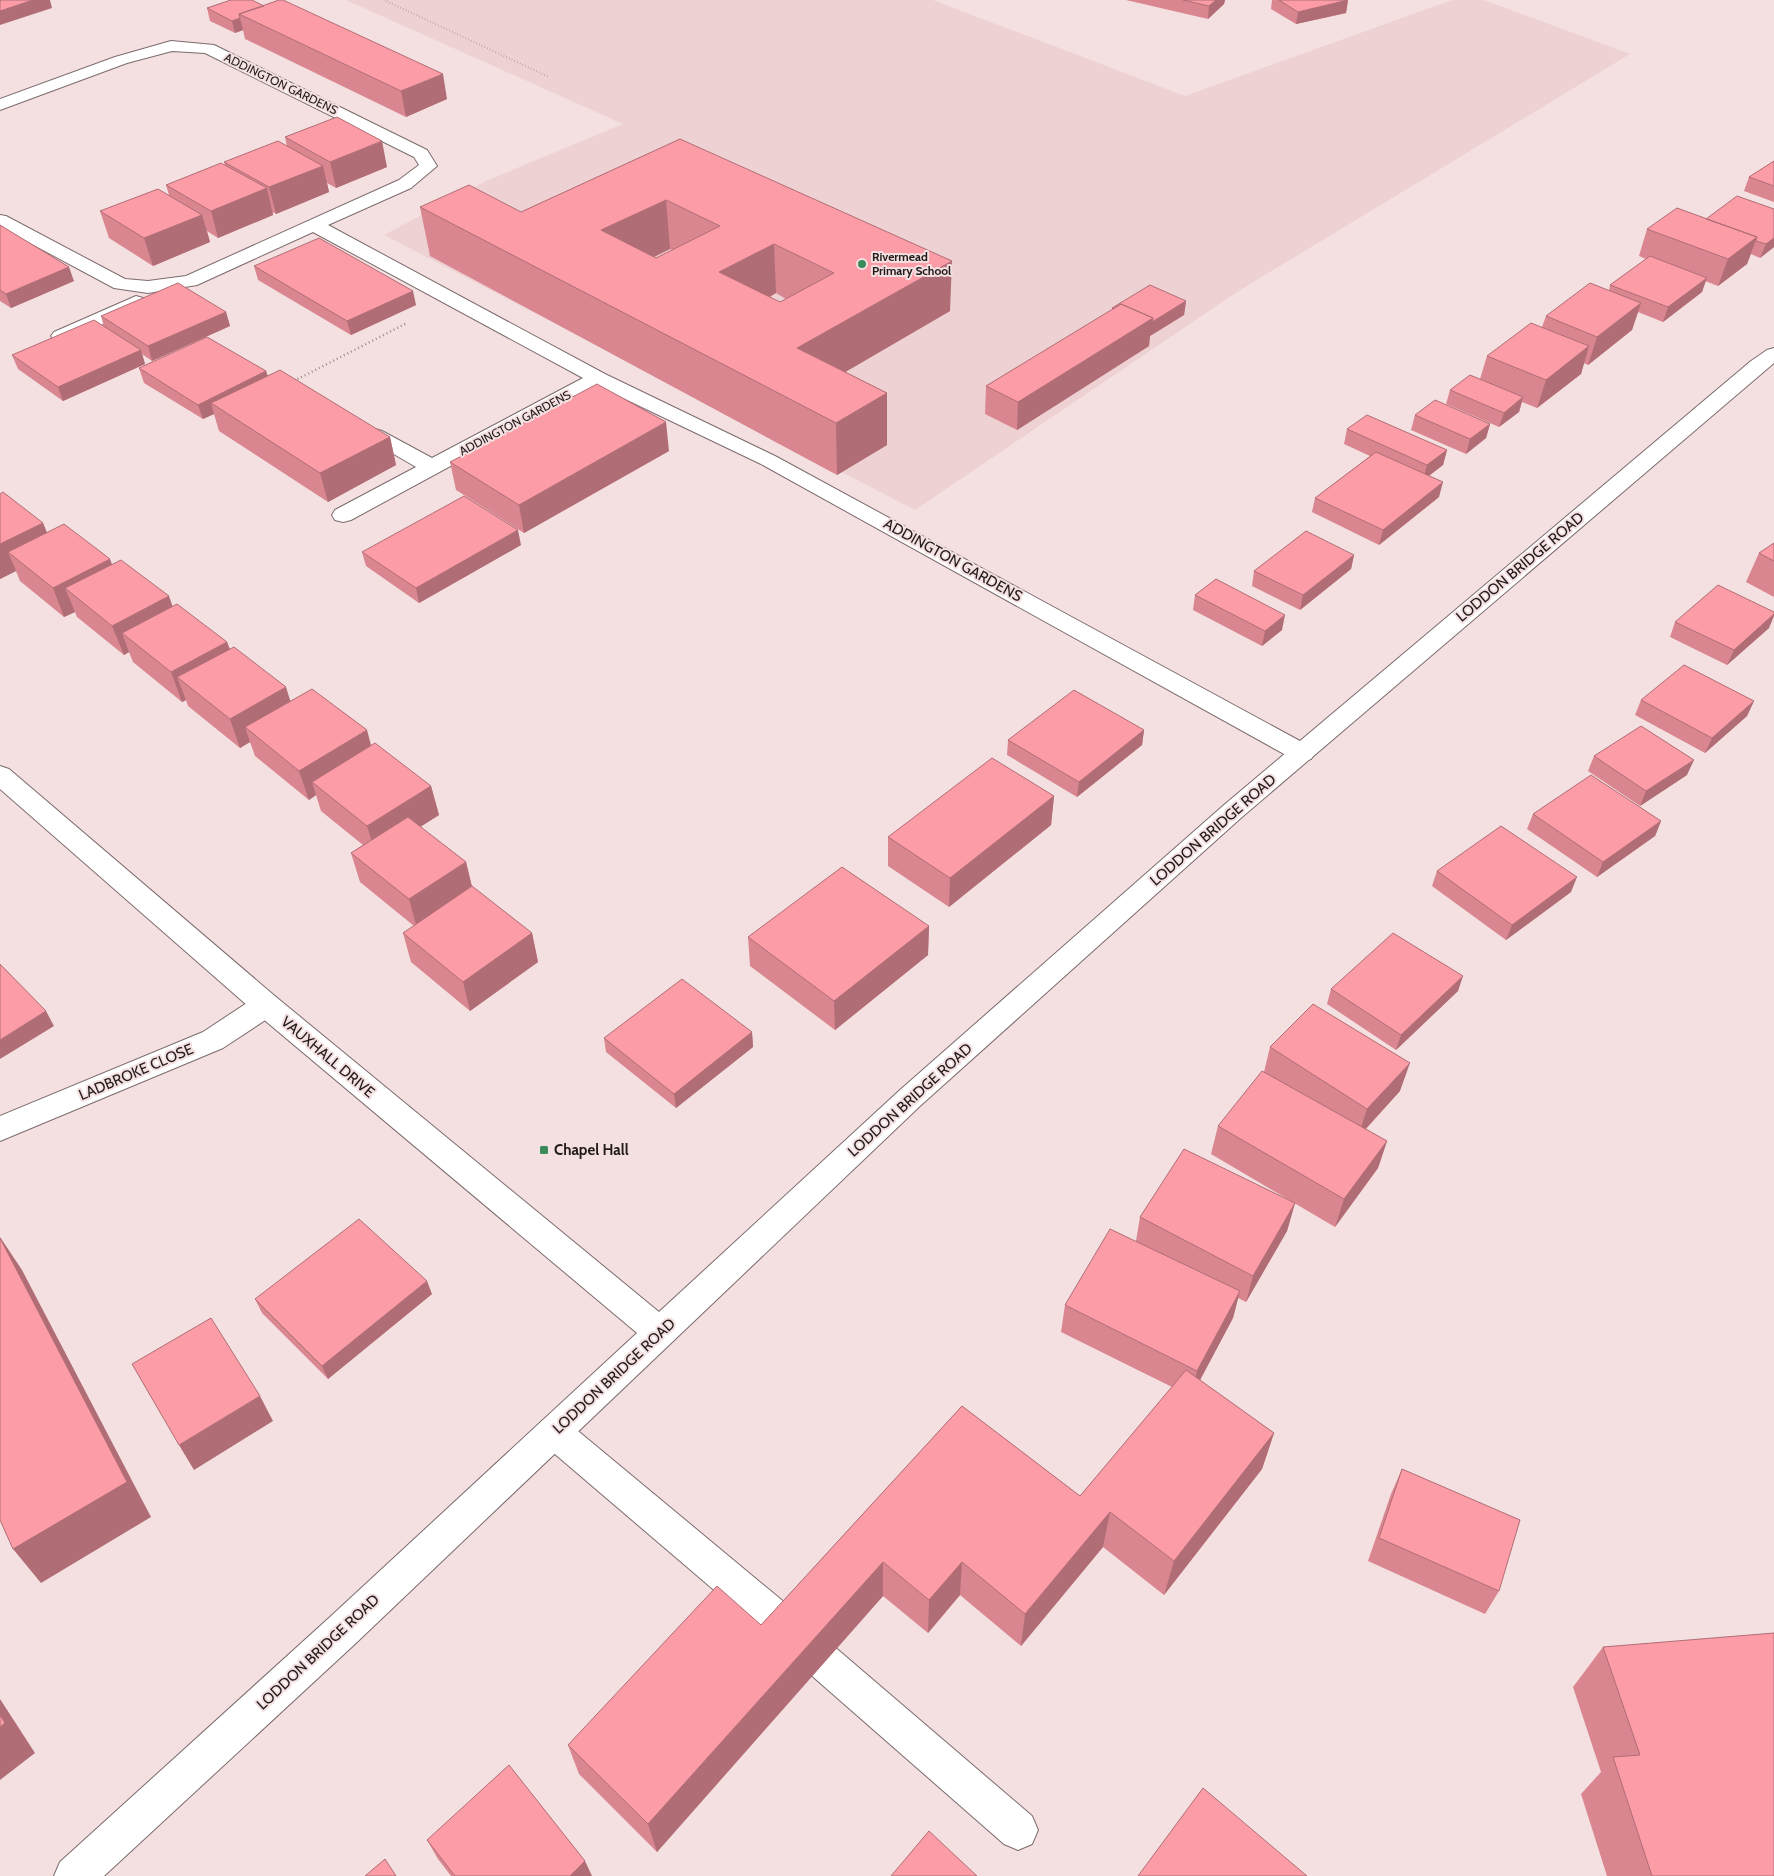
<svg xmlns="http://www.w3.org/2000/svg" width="1774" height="1876" font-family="Cabin,sans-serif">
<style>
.built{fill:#edd1d3}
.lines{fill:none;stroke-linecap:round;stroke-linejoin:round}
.service-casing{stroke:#7c6b6d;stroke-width:2}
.minor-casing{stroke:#7c6b6d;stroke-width:2}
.tertiary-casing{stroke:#7c6b6d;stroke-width:2}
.path-far1{stroke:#9c8d8e;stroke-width:2;stroke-dasharray:0.5 2.5;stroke-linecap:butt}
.path{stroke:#9c8d8e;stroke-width:2.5;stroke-dasharray:1 3;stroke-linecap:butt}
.service{fill:#fff;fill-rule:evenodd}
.minor{fill:#fff;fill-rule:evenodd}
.tertiary{fill:#fff;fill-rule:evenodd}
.wall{fill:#d98690;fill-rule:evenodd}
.shaded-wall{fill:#b06d75}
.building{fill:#fc9ca7;stroke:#b06d75;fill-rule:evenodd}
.poi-dot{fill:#3a8a5b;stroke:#f4e0e1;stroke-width:2}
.labels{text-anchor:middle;stroke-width:4;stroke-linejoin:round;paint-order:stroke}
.far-street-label{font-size:12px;fill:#221b1b;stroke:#f4e0e1}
.far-poi-label{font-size:12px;font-weight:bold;fill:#221b1b;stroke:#f4e0e1;text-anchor:start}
.street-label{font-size:15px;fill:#221b1b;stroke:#f4e0e1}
.poi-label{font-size:15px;font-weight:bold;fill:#221b1b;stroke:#f4e0e1;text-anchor:start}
</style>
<rect width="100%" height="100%" fill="#f4e0e1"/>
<path class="built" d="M346,0H933L1185,96L1452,0H1484L1630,54L1237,292L915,510L384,235L486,181L623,124Z"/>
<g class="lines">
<defs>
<path id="service" d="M554,1416L566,1421L802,1617L807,1630L802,1643L789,1648L776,1643L542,1443L537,1432L542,1421Z
M824,1643L837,1649L1032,1816L1038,1830L1032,1844L1018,1850L1004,1844L811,1675L805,1662L811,1649Z"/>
<path id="minor" d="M171,41L214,45L427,150L437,166L411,188L328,225L605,374L775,456L1311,747L1315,753L1311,759L1302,761L1293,759L761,464L598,386L351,520L343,522L335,520L332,515L335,510L416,467L368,439L365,435L368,431L375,429L382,431L432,458L583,378L313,232L197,285L148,293L114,288L0,227V215L6,216L125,279L148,281L186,276L399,180L419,165L414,157L205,53L172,51L127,63L0,110V99L115,57Z
M136,296L143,298L146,302L143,306L68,340L61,342L54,340L51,336L54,332Z
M266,994L276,997L280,1005L276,1013L223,1048L0,1141V1116L203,1032L256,997Z"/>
<path id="tertiary" d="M1774,348V363L1242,817L920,1106L356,1643L104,1876H54L60,1862L330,1617L637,1333L256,1013L0,789V766L9,769L276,997L659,1312L900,1090L1224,805L1751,361L1767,350Z"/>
</defs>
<use href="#service" class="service-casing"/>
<use href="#minor" class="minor-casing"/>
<use href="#tertiary" class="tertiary-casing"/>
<path class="path-far1" d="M384,0L549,77"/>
<path class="path" d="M294,381L407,323"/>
<use href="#service" class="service"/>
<use href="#minor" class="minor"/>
<use href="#tertiary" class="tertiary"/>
</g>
<path class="wall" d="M231,0L447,99L406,117L245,39L243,30L235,33L210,21L207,8Z
M1126,0H1225L1224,4L1208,19Z
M1272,0H1348L1346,13L1296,24L1271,9Z
M285,137L387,167L336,188L327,183L329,192L276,214L273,212V215L218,238L207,231L210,242L153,266L109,238L100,211L169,195L166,185L225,165L224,162L287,146Z
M680,139L950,311L845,372L887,393V445L837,475L430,256L420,207L521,212ZM670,249L672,250L656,258L654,257ZM776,293L786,299L780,302L770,297Z
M1774,161V202L1744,191L1749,177Z
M1774,209V247L1760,258L1751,254L1747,264L1718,286L1705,281L1702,292L1663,322L1638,312L1632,330L1588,365L1584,363L1581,374L1537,408L1522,402L1519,412L1499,427L1446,404L1450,390L1480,379L1487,356L1542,327L1546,316L1609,291L1610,285L1646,259L1639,256L1647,229L1706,219Z
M0,225L74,281L11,308L0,301Z
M254,266L416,305L351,335L258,280Z
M1186,301L1184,315L1150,336L1149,346L1017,430L985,414L986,386L1112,310V308Z
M226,312L230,326L152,361L142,354L145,364L63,401L18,369L12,355L104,327L101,316Z
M139,368L266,371L268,376L390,437L396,465L328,502L219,431L214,414L203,419L144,383Z
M1415,415L1490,424L1486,438L1466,454L1411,430Z
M1347,429L1447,450L1443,465L1429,476L1439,497L1379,545L1312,512L1315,498L1370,456L1344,444Z
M669,451L524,533L456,490L450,462Z
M0,494L43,523L47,533L112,565L172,606L227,642L230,649L291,701L371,746L431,786L439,815L420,827L466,862L472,887L532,933L538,962L470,1011L411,962L403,933L414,926L360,882L351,853L363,845L321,811L316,795L309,800L255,756L250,742L240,748L188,706L186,700L182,702L133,662L129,652L124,655L77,617L75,612L64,617L20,581L16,571L0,579Z
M1774,543V597L1746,582L1759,553Z
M521,545L419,603L366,566L362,552Z
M1354,555L1351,569L1300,610L1252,586L1254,571Z
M1195,595L1282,630L1262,646L1193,610Z
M1675,622L1769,628L1727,665L1670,637Z
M1641,700L1754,701L1747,716L1705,753L1635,715Z
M1144,730L1142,745L1077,797L1007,755L1008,740Z
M1594,756L1687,775L1640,806L1588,771Z
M1054,796L1051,825L949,907L888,866V837Z
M1533,814L1661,821L1655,836L1597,877L1527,829Z
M1437,871L1571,892L1506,940L1432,886Z
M929,926L928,955L835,1030L750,966L748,937Z
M1331,989L1458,991L1396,1050L1327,1004Z
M752,1032L753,1047L676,1108L606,1052L604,1038Z
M1270,1047L1400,1091L1366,1129L1387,1141L1378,1168L1335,1227L1211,1154L1218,1126L1264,1072Z
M1295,1203L1287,1231L1246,1302L1238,1298L1233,1318L1200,1380L1274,1433L1262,1469L1164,1595L1103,1547L1021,1646L960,1595L928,1633L883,1596L657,1852L579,1774L568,1745L761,1625L962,1406L1080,1496L1172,1387L1061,1332L1065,1305L1136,1241L1140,1217Z
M432,1294L328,1379L262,1313L255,1299Z
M1402,1469L1499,1591L1485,1614L1368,1561L1391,1494Z
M1603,1647L1774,1876H1607L1581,1794L1601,1772L1573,1687Z
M427,1840L592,1876H451L438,1859Z"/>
<path class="shaded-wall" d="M33,0H50L52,8L0,25V11Z
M1216,0H1225L1224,4L1208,19L1209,6Z
M1348,0L1346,13L1296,24L1298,12Z
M240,18L243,30L235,33L232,21Z
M443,74L447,99L406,117L401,91Z
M382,141L387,167L336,188L330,162Z
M323,166L329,192L276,214L269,187Z
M267,188L273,215L218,238L211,211Z
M666,200L670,249L607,280L601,230Z
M202,215L210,242L153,266L144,238Z
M1757,237L1747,264L1718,286L1728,259Z
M1774,238V247L1760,258L1766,244Z
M774,244L776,293L723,322L719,272Z
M952,261L950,311L799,399L797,348Z
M69,267L74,281L11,308L6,294Z
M1707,278L1702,292L1663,322L1668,307Z
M413,291L416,305L351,335L347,321Z
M1186,301L1184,315L1150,336L1149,346L1017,430L1018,402L1153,318Z
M1641,303L1632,330L1588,365L1597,337Z
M226,312L230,326L152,361L148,346Z
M1589,346L1581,374L1537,408L1546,380Z
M141,350L145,364L63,401L58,387Z
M266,371L270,386L211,403L214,414L203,419L198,405Z
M887,393V445L837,475L836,423Z
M1523,397L1519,412L1499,427L1504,413Z
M666,422L669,451L524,533L519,505Z
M1490,424L1486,438L1466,454L1470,439Z
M390,437L396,465L328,502L320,473Z
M1447,450L1443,465L1423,480L1427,465Z
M1443,482L1439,497L1379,545L1383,530Z
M43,523L55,552H8L16,571L0,579V544Z
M518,530L521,545L419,603L416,588Z
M1354,555L1351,569L1300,610L1303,595Z
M110,559L121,588H65L75,612L64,617L53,588Z
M169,596L179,625L122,633L129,652L124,655L112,626Z
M1774,614V616L1769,628L1727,665L1734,650Z
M1285,615L1282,630L1262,646L1265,631Z
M227,642L237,671L177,677L186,700L182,702L171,672Z
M286,687L295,716L245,727L250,742L240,748L230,719Z
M1754,701L1747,716L1705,753L1712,738Z
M367,730L375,760L312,782L316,795L309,800L299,771Z
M1144,730L1142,745L1077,797L1079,782Z
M1694,760L1687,775L1640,806L1646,791Z
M431,786L439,815L376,855L367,826Z
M1054,796L1051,825L949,907L950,878Z
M1661,821L1655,836L1597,877L1603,862Z
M466,862L473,891L417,928L409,899Z
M1577,877L1571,892L1506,940L1512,925Z
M929,926L928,955L835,1030L834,1001Z
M532,933L538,962L470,1011L463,982Z
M1463,976L1458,991L1396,1050L1401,1035Z
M46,1011L54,1026L0,1059V1040Z
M752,1032L753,1047L676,1108L674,1094Z
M1410,1063L1400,1091L1358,1137L1367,1109Z
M1387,1141L1378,1168L1335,1227L1344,1199Z
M1295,1203L1287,1231L1246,1302L1253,1276Z
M0,1237L22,1270L151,1517L41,1583L13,1549Z
M427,1281L432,1294L328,1379L322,1366Z
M1240,1291L1233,1318L1191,1397L1197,1371Z
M260,1396L273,1421L194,1470L179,1445Z
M1274,1433L1262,1469L1164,1595L1174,1561Z
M1110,1512L1103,1547L1021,1646L1025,1614Z
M883,1562V1596L657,1852L648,1824Z
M962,1562L960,1595L928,1633L929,1600Z
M0,1699L35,1753L0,1780Z
M585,1861L592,1876H570Z"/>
<path class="building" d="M0,0H33L0,11Z
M231,0H252L264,6L239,14L240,18L232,21L207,8Z
M279,0H283L443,74L401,91L239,14Z
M1183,0H1216L1209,6Z
M1279,0H1348L1298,12Z
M337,117L382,141L330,162L285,137Z
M680,139L952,261L797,348L887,393L836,423L420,207L469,185L521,212ZM666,200L720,226L656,258L601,230ZM774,244L834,273L780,302L719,272Z
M278,141L323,166L269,187L224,162Z
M1774,161V186L1749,177Z
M221,163L267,188L211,211L166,185Z
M158,189L202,215L144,238L100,211Z
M1737,196L1774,209V238L1766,244L1756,241L1757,237L1706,219Z
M1677,208L1757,237L1728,259L1647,229Z
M0,225L69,267L6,294L0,290Z
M319,238L413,291L347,321L254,266Z
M1650,256L1707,278L1668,307L1610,285Z
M178,283L226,312L148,346L101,316Z
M1590,283L1641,303L1597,337L1546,316Z
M1150,285L1186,301L1152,322L1153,318L1121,304L1113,309L1112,308Z
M1121,304L1153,318L1018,402L986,386Z
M94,320L141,350L58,387L12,355Z
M1531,323L1589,346L1546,380L1487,356Z
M207,337L266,371L198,405L139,368Z
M280,370L390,437L320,473L211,403Z
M1470,375L1523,397L1504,413L1450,390Z
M597,384L666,422L519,505L450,462Z
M1435,400L1490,424L1470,439L1415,415Z
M1367,415L1447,450L1427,465L1347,429Z
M1376,452L1443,482L1383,530L1315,498Z
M3,492L43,523L0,544V494Z
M464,496L518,530L416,588L362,552Z
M64,524L110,559L53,588L8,552Z
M1306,531L1354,555L1303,595L1254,571Z
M1774,543V561L1759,553Z
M121,560L169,596L112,626L65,588Z
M1216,579L1285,615L1265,631L1195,595Z
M1718,585L1774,612V614L1734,650L1675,622Z
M177,604L227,642L171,672L122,633Z
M234,647L286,687L230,719L177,677Z
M1684,665L1754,701L1712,738L1641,700Z
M312,689L367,730L299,771L245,727Z
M1074,690L1144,730L1079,782L1008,740Z
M1641,726L1694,760L1646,791L1594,756Z
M375,743L431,786L367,826L312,782Z
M992,758L1054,796L950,878L888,837Z
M1591,775L1661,821L1603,862L1533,814Z
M408,817L466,862L409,899L351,853Z
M1501,826L1577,877L1512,925L1437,871Z
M842,867L929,926L834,1001L748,937Z
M472,886L532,933L463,982L403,933Z
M1393,933L1463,976L1401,1035L1331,989Z
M0,964L46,1011L0,1040Z
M682,979L752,1032L674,1094L604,1038Z
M1313,1004L1410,1063L1367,1109L1270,1047Z
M1262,1071L1387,1141L1344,1199L1218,1126Z
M1184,1149L1295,1203L1253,1276L1140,1217Z
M359,1219L427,1281L322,1366L255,1299Z
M1110,1229L1240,1291L1197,1371L1065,1305Z
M0,1238L127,1482L13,1549L0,1520Z
M211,1318L260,1396L179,1445L132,1364Z
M1186,1370L1274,1433L1174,1561L1110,1512L1025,1614L962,1562L929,1600L883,1562L648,1824L568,1745L717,1586L761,1625L962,1406L1080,1496Z
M1402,1469L1520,1520L1499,1591L1379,1538Z
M1774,1633V1876H1652L1613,1757L1640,1755L1603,1647Z
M0,1715L5,1723L0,1727Z
M509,1765L585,1861L570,1876H455L427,1840Z
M1203,1788L1307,1876H1138Z
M929,1831L977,1876H891Z
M385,1859L396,1876H365Z"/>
<g class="poi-dot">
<circle cx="862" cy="264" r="5"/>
<rect x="539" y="1145" width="10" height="10" rx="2.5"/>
</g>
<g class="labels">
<g class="far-street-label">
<text transform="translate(281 84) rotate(26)" y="4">ADDINGTON GARDENS</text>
<text transform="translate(515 423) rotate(-28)" y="4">ADDINGTON GARDENS</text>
</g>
<g class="far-poi-label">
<text x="872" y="261">Rivermead<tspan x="872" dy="14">Primary School</tspan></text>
</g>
<g class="street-label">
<text transform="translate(953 560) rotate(29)" y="5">ADDINGTON GARDENS</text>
<text transform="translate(1520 567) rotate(-40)" y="5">LODDON BRIDGE ROAD</text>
<text transform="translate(1213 830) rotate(-41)" y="5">LODDON BRIDGE ROAD</text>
<text transform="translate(328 1057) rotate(40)" y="5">VAUXHALL DRIVE</text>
<text transform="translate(136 1072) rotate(-23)" y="5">LADBROKE CLOSE</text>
<text transform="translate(910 1100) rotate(-42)" y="5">LODDON BRIDGE ROAD</text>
<text transform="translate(614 1376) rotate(-43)" y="5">LODDON BRIDGE ROAD</text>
<text transform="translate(318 1652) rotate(-43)" y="5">LODDON BRIDGE ROAD</text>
</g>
<g class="poi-label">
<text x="554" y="1155">Chapel Hall</text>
</g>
</g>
</svg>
